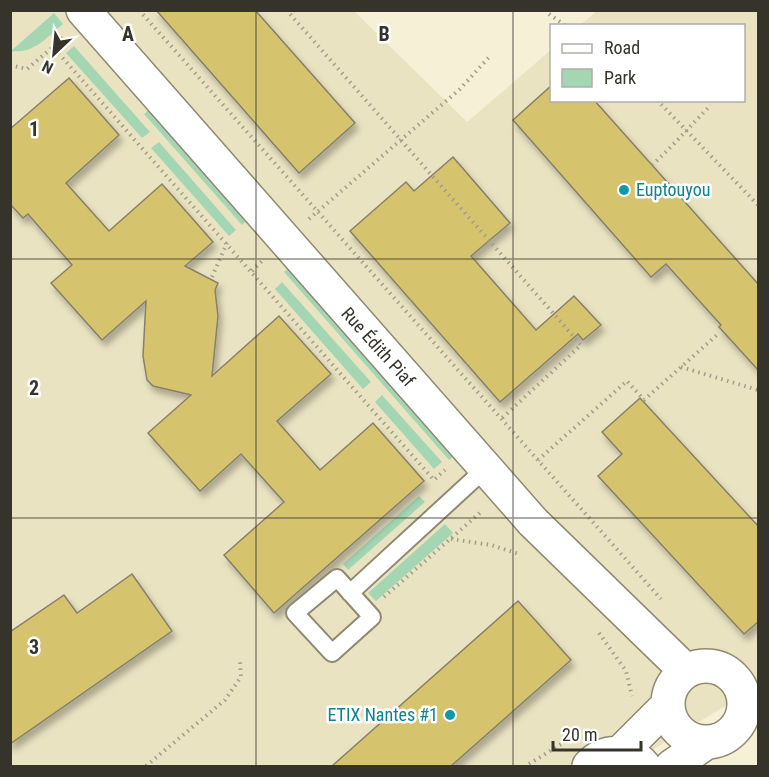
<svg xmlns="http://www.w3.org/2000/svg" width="769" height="777" font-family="'Roboto Condensed',sans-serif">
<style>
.built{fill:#eae3c2}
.green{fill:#a4d6b3}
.building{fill:#d6c36d;stroke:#86816a;stroke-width:1.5;filter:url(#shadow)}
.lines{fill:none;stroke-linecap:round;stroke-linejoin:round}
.service-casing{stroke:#8e8971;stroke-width:20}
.tertiary-casing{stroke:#8e8971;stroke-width:36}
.path{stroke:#a29e8b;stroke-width:4;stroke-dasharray:1.5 4.5;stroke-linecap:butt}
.service{stroke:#fff;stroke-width:16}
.tertiary{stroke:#fff;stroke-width:33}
.grid{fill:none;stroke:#36342a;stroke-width:1.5;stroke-opacity:0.55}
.culture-dot{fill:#0f9aa8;stroke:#fff;stroke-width:2}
.labels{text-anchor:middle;stroke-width:5;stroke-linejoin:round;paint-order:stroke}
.culture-label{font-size:18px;fill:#0d838f;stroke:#fff;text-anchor:start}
.street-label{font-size:18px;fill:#36342a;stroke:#fff}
.grid-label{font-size:20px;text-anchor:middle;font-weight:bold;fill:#36342a;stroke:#fff;stroke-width:5;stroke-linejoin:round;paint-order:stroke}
</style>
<defs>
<filter id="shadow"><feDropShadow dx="3.5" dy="6" stdDeviation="3" flood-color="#0004"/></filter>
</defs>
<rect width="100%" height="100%" fill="#f5f0d6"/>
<path class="built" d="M10,11H354L467,122L551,50L552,100H744V26L580,25L597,11H758V686L626,766H11Z"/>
<path class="green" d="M54,13L63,24C46,38 34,54 11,51Z
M74,46L150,132L142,138L66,53Z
M150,109L247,220L242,225L144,114Z
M159,142L236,230L229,236L151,148Z
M289,268L455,455L449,460L284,272Z
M282,282L371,382L363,389L275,289Z
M382,395L442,462L434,469L375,402Z
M419,496L425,502L348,570L343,564Z
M445,524L453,533L376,601L368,593Z"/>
<path class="building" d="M156,10H255L355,123L299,173Z
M69,78L119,135L66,183L109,231L162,184L213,242L185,266L218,283L215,290L218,316L212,376L279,316L331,374L277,421L320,470L373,423L424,481L274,613L224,555L284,502L241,454L200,491L148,433L191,395L153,386L147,380L143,356L146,301L102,340L51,283L72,265L28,214L23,218L10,204V129Z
M552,85V100H594L759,285V371L719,327L721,325L666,264L651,277L513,120Z
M453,157L510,223L471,256L536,330L574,296L601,325L583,340L578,334L500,402L350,231L406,182L414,191Z
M640,398L759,527V621L744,634L598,476L622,454L602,432Z
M132,574L172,631L10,744V632L64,595L77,613Z
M518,601L571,660L451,766H332Z"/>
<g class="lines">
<defs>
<path id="service" d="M337,578L372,617L332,653L295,613Z
M350,593L486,468"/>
<path id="tertiary" d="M83,10L533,522L686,671
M668 704a38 38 0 1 1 76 0a38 38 0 1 1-76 0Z
M620,753L667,706
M589,766C604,750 629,748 644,766
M672,766L707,742"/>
</defs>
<use href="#service" class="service-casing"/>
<use href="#tertiary" class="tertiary-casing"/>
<path class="path" d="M139,10L661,599
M294,10L290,14L581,345L501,419
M549,14L566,26
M53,47L65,35
M10,65L27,69L53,47L434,480L445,470
M657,100L758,205
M652,165C673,146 691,125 711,105
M309,219L460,89L491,55
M252,271L263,260
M212,277L227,243
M681,367L758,390
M538,460L627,381L644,400L718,334
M451,539L491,545L519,554
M384,597L482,511
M599,633L626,671L632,696
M716,661L726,671
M529,764L571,738
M146,766L225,700L241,677L240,662"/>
<use href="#service" class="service"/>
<use href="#tertiary" class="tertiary"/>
</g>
<path class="grid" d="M256,10V766M513,10V766M10,259H758M10,518H758"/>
<g class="culture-dot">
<circle cx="624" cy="190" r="6"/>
<circle cx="450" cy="715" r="6"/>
</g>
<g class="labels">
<g class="culture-label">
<text x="636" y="196">Euptouyou</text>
<text x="438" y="721" text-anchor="end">ETIX Nantes #1</text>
</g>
<g class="street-label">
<text transform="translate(378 347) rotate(48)" y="6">Rue Édith Piaf</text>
</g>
</g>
<g class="grid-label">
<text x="128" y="41">A</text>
<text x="384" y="41">B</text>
<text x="34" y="136">1</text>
<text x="34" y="395">2</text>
<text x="34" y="654">3</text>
</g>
<rect width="769" height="777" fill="none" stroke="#36342a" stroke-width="24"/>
<rect x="550" y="24" width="195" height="78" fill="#ffffff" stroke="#afaeaa" stroke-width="1.5"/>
<rect x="562" y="44" width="30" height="9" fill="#ffffff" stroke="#afaeaa" stroke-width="1.5"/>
<text x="604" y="54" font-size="18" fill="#36342a">Road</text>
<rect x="562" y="69" width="30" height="18" fill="#a4d6b3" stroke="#afaeaa" stroke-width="1.5"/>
<text x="604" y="84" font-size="18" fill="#36342a">Park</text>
<g transform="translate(54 54) rotate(206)" stroke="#ffffff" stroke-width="4.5" paint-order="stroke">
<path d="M0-4.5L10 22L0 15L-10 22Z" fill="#36342a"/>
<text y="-9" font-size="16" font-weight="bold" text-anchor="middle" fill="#36342a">N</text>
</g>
<path d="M553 741v9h88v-9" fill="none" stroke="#36342a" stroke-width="3"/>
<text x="562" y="741" font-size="18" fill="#36342a" stroke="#ffffff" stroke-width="4.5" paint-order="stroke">20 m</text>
</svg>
